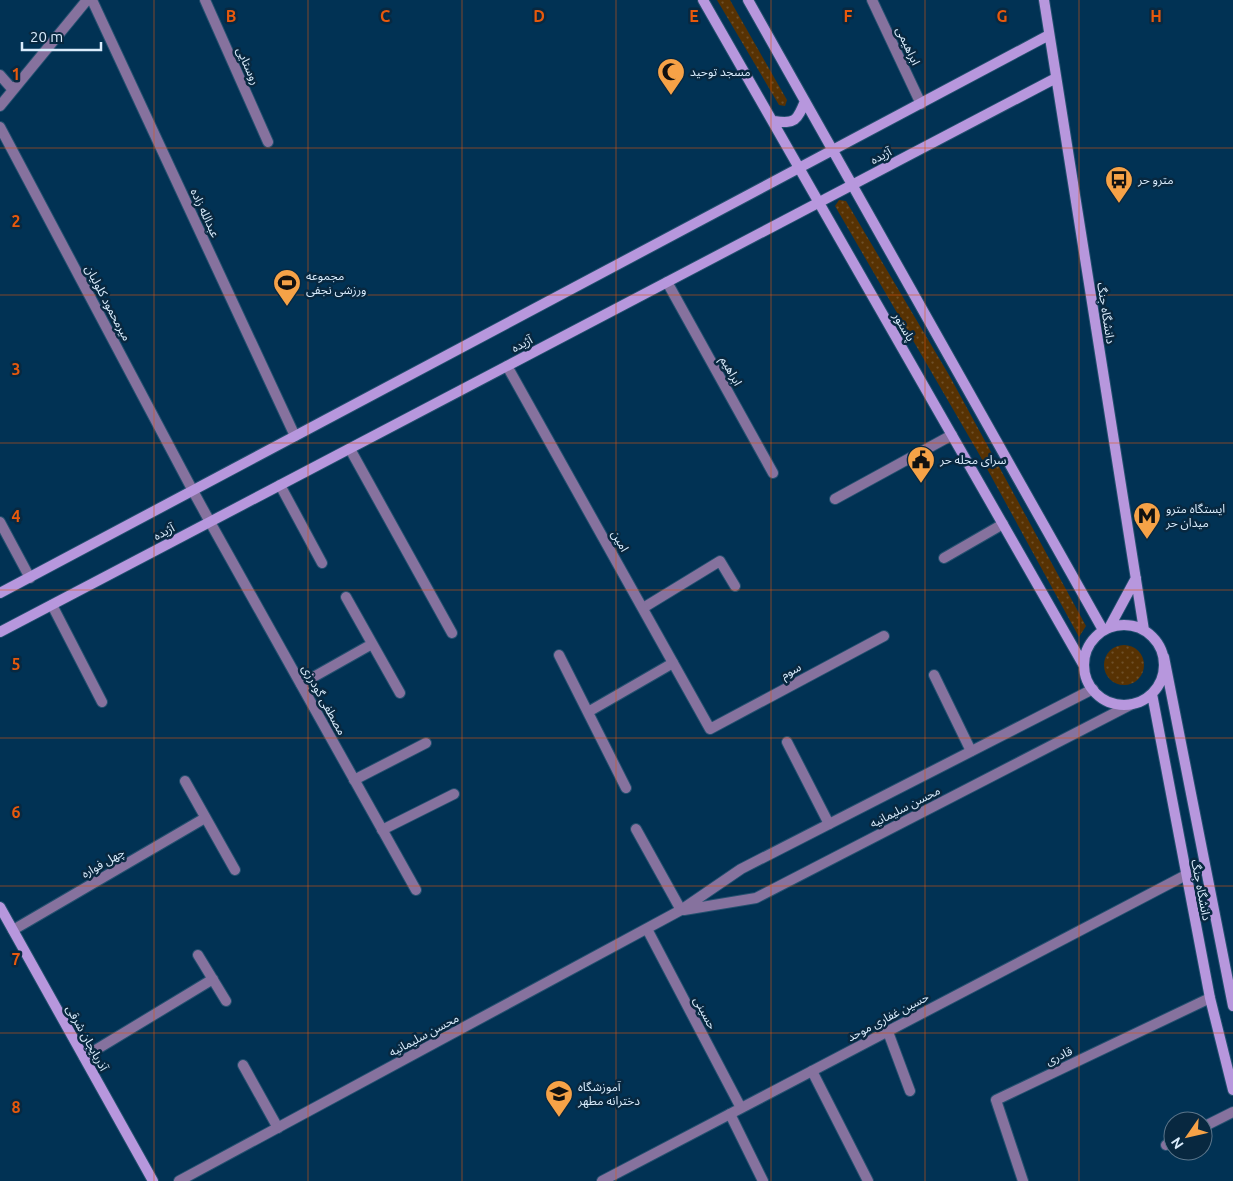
<svg xmlns="http://www.w3.org/2000/svg" width="1233" height="1181" font-family="Ubuntu,'Noto Sans Arabic',sans-serif">
<style>
.grass{fill:url(#grass-dots)}
.lines{fill:none;stroke-linecap:round;stroke-linejoin:round}
.service-casing{stroke:#24506f;stroke-width:12}
.minor-casing{stroke:#24506f;stroke-width:12}
.tertiary-casing{stroke:#24506f;stroke-width:12}
.secondary-casing{stroke:#24506f;stroke-width:12}
.service{stroke:#86729e;stroke-width:10}
.minor{stroke:#86729e;stroke-width:10}
.tertiary{stroke:#86729e;stroke-width:10}
.secondary{stroke:#b797dd;stroke-width:10}
.grid{fill:none;stroke:#e8590c;stroke-width:1;stroke-opacity:0.55}
.labels{text-anchor:middle;stroke-width:5;stroke-linejoin:round;paint-order:stroke}
.street-label{font-size:12px;fill:#daecfc;stroke:#082840}
.poi-label{font-size:12px;fill:#daecfc;stroke:#082840;text-anchor:start}
.grid-label{font-size:16px;text-anchor:middle;font-weight:bold;fill:#e8590c;stroke:#082840;stroke-width:5;stroke-linejoin:round;paint-order:stroke}
</style>
<defs>
<pattern id="grass-dots" width="8" height="8" patternUnits="userSpaceOnUse" patternTransform="scale(1.25)"><rect width="8" height="8" fill="#573203"/><path d="M2 2h.1M6 6h.1" fill="none" stroke="#6f5029" stroke-width="1.8" stroke-linecap="round"/></pattern>
</defs>
<rect width="100%" height="100%" fill="#013254"/>
<path class="grass" d="M717,0H730L787,100L785,106L779,105Z
M839,200L846,201L949,375L1086,626L1079,637L979,454L835,206Z
M1104 665a20 20 0 1 1 40 0a20 20 0 1 1-40 0Z"/>
<g class="lines">
<defs>
<path id="service" d="M667,282L773,473
M350,449L452,633
M280,485L322,563
M835,499L952,435
M944,558L1003,524
M346,597L400,693
M52,605L102,702
M643,608L720,561L735,586
M559,655L626,788
M934,675L971,751
M301,684L372,644
M588,712L673,663
M787,742L829,824
M354,780L426,743
M636,829L681,910
M382,830L454,794
M198,955L226,1001
M888,1032L910,1091
M84,1057L213,979
M243,1065L278,1128
M812,1071L868,1181
M730,1114L763,1181
M1203,1127L1233,1112
M1166,1145L1173,1141"/>
<path id="minor" d="M92,0L295,436
M205,0L268,142
M872,0L921,104
M0,75L13,90
M0,106L87,0
M0,127L193,491
M507,366L710,729L884,636
M0,522L30,578
M210,522L416,890
M185,781L235,870
M647,929L741,1108
M13,930L205,818
M602,1181L1186,875
M1023,1181L996,1100L1210,998"/>
<path id="tertiary" d="M193,491L210,522
M684,910L756,898L1132,704
M179,1181L681,910L741,869L1093,689"/>
<path id="secondary" d="M703,0L1084,666
M748,0L1103,630
M1044,0L1144,630
M774,121C795,124 797,121 805,101
M0,593L1049,35
M1084 665a40 40 0 1 1 80 0a40 40 0 1 1-80 0Z
M1109,628L1136,578
M0,632L1056,78
M1164,657L1233,1006
M1152,694L1210,998L1233,1090
M0,907L153,1181"/>
</defs>
<use href="#service" class="service-casing"/>
<use href="#minor" class="minor-casing"/>
<use href="#tertiary" class="tertiary-casing"/>
<use href="#secondary" class="secondary-casing"/>
<use href="#service" class="service"/>
<use href="#minor" class="minor"/>
<use href="#tertiary" class="tertiary"/>
<use href="#secondary" class="secondary"/>
</g>
<path class="grid" d="M154,0V1181M308,0V1181M462,0V1181M616,0V1181M771,0V1181M925,0V1181M1079,0V1181M0,148H1233M0,295H1233M0,443H1233M0,590H1233M0,738H1233M0,886H1233M0,1033H1233"/>
<defs>
<symbol id="mosque-pin" viewBox="-11 -11 22 30"><path d="M0 17L-7.5 6A9.5 9.5 0 1 1 7.5 6Z" fill="#f6a247" stroke="#082840"/><path d="M3.5-4.9A6 6 0 1 0 3.5 4.9A5 5 0 1 1 3.5-4.9Z" fill="#111"/></symbol>
<symbol id="bus-pin" viewBox="-11 -11 22 30"><path d="M0 17L-7.5 6A9.5 9.5 0 1 1 7.5 6Z" fill="#f6a247" stroke="#082840"/><path d="M-5-6H5V4H4V6H2V4H-2V6H-4V4H-5ZM-3.5-4V0h7V-4ZM-3.5 1.2v1.5H-2V1.2ZM2 1.2v1.5H3.5V1.2Z" fill="#111"/></symbol>
<symbol id="stadium-pin" viewBox="-11 -11 22 30"><path d="M0 17L-7.5 6A9.5 9.5 0 1 1 7.5 6Z" fill="#f6a247" stroke="#082840"/><path d="M0-5a6.5 5 0 1 0 0 10a6.5 5 0 1 0 0-10ZM-3.5-1.8h7v3.6h-7Z" fill="#111"/></symbol>
<symbol id="civic-pin" viewBox="-11 -11 22 30"><path d="M0 17L-7.5 6A9.5 9.5 0 1 1 7.5 6Z" fill="#f6a247" stroke="#082840"/><path d="M-.6-6.5H3V-4.5H.6V-3L4-1V1h2V6H-6V1h2V-1L-.6-3ZM-1.2 2.5V6h2.4V2.5Z" fill="#111"/></symbol>
<symbol id="metro-pin" viewBox="-11 -11 22 30"><path d="M0 17L-7.5 6A9.5 9.5 0 1 1 7.5 6Z" fill="#f6a247" stroke="#082840"/><path d="M-5.5 5V-5H-3L0 0L3-5H5.5V5H3V-.5L0 4L-3-.5V5Z" fill="#111"/></symbol>
<symbol id="school-pin" viewBox="-11 -11 22 30"><path d="M0 17L-7.5 6A9.5 9.5 0 1 1 7.5 6Z" fill="#f6a247" stroke="#082840"/><path d="M0-5L7-2L0 1L-7-2ZM-4 1L0 2.5L4 1V4Q0 6-4 4Z" fill="#111"/></symbol>
</defs>
<g fill-rule="evenodd">
<use href="#mosque-pin" x="655" y="56" width="32" height="43"/>
<use href="#bus-pin" x="1103" y="164" width="32" height="43"/>
<use href="#stadium-pin" x="271" y="267" width="32" height="43"/>
<use href="#civic-pin" x="905" y="444" width="32" height="43"/>
<use href="#metro-pin" x="1131" y="500" width="32" height="43"/>
<use href="#school-pin" x="543" y="1078" width="32" height="43"/>
</g>
<g class="labels">
<g class="street-label">
<text transform="translate(908 46) rotate(65)" y="4">ابراهیمی</text>
<text transform="translate(248 66) rotate(66)" y="4">روستایی</text>
<text transform="translate(881 156) rotate(-28)" y="4">آژیده</text>
<text transform="translate(205 213) rotate(65)" y="4">عبدالله زاده</text>
<text transform="translate(108 303) rotate(62)" y="4">میرمحمود کلولیان</text>
<text transform="translate(1106 313) rotate(81)" y="4">دانشگاه جنگ</text>
<text transform="translate(904 327) rotate(60)" y="4">پاستور</text>
<text transform="translate(522 344) rotate(-28)" y="4">آژیده</text>
<text transform="translate(731 371) rotate(61)" y="4">ابراهیم</text>
<text transform="translate(164 532) rotate(-28)" y="4">آژیده</text>
<text transform="translate(620 541) rotate(61)" y="4">امین</text>
<text transform="translate(791 671) rotate(-28)" y="4">سوم</text>
<text transform="translate(324 700) rotate(61)" y="4">مصطفی گودرزی</text>
<text transform="translate(905 807) rotate(-27)" y="4">محسن سلیمانیه</text>
<text transform="translate(103 863) rotate(-30)" y="4">چهل فواره</text>
<text transform="translate(1201 890) rotate(79)" y="4">دانشگاه جنگ</text>
<text transform="translate(705 1013) rotate(62)" y="4">حسینی</text>
<text transform="translate(888 1017) rotate(-28)" y="4">حسین غفاری موحد</text>
<text transform="translate(424 1035) rotate(-28)" y="4">محسن سلیمانیه</text>
<text transform="translate(87 1038) rotate(61)" y="4">آذربایجان شرقی</text>
<text transform="translate(1059 1056) rotate(-25)" y="4">قادری</text>
</g>
<g class="poi-label">
<text x="690" y="76">مسجد توحید</text>
<text x="1138" y="184">مترو حر</text>
<text x="306" y="280">مجموعه<tspan x="306" dy="14">ورزشی نجفی</tspan></text>
<text x="940" y="464">سرای محله حر</text>
<text x="1166" y="513">ایستگاه مترو<tspan x="1166" dy="14">میدان حر</tspan></text>
<text x="578" y="1091">آموزشگاه<tspan x="578" dy="14">دخترانه مطهر</tspan></text>
</g>
</g>
<g class="grid-label">
<text x="231" y="22">B</text>
<text x="385" y="22">C</text>
<text x="539" y="22">D</text>
<text x="694" y="22">E</text>
<text x="848" y="22">F</text>
<text x="1002" y="22">G</text>
<text x="1156" y="22">H</text>
<text x="16" y="80">1</text>
<text x="16" y="227">2</text>
<text x="16" y="375">3</text>
<text x="16" y="522">4</text>
<text x="16" y="670">5</text>
<text x="16" y="818">6</text>
<text x="16" y="965">7</text>
<text x="16" y="1113">8</text>
</g>
<g transform="translate(1188 1136) rotate(236)"><circle r="24" fill="#082840" stroke="#5c768b"/>
<path d="M0-4L9 19L0 12L-9 19Z" fill="#f6a247"/>
<text y="-8" font-size="14" font-weight="bold" text-anchor="middle" fill="#daecfc">N</text>
</g>
<path d="M22 42v8h79v-8" fill="none" stroke="#daecfc" stroke-width="2.5"/>
<text x="30" y="42" font-size="15" fill="#daecfc" stroke="#082840" stroke-width="4" paint-order="stroke">20 m</text>
</svg>
